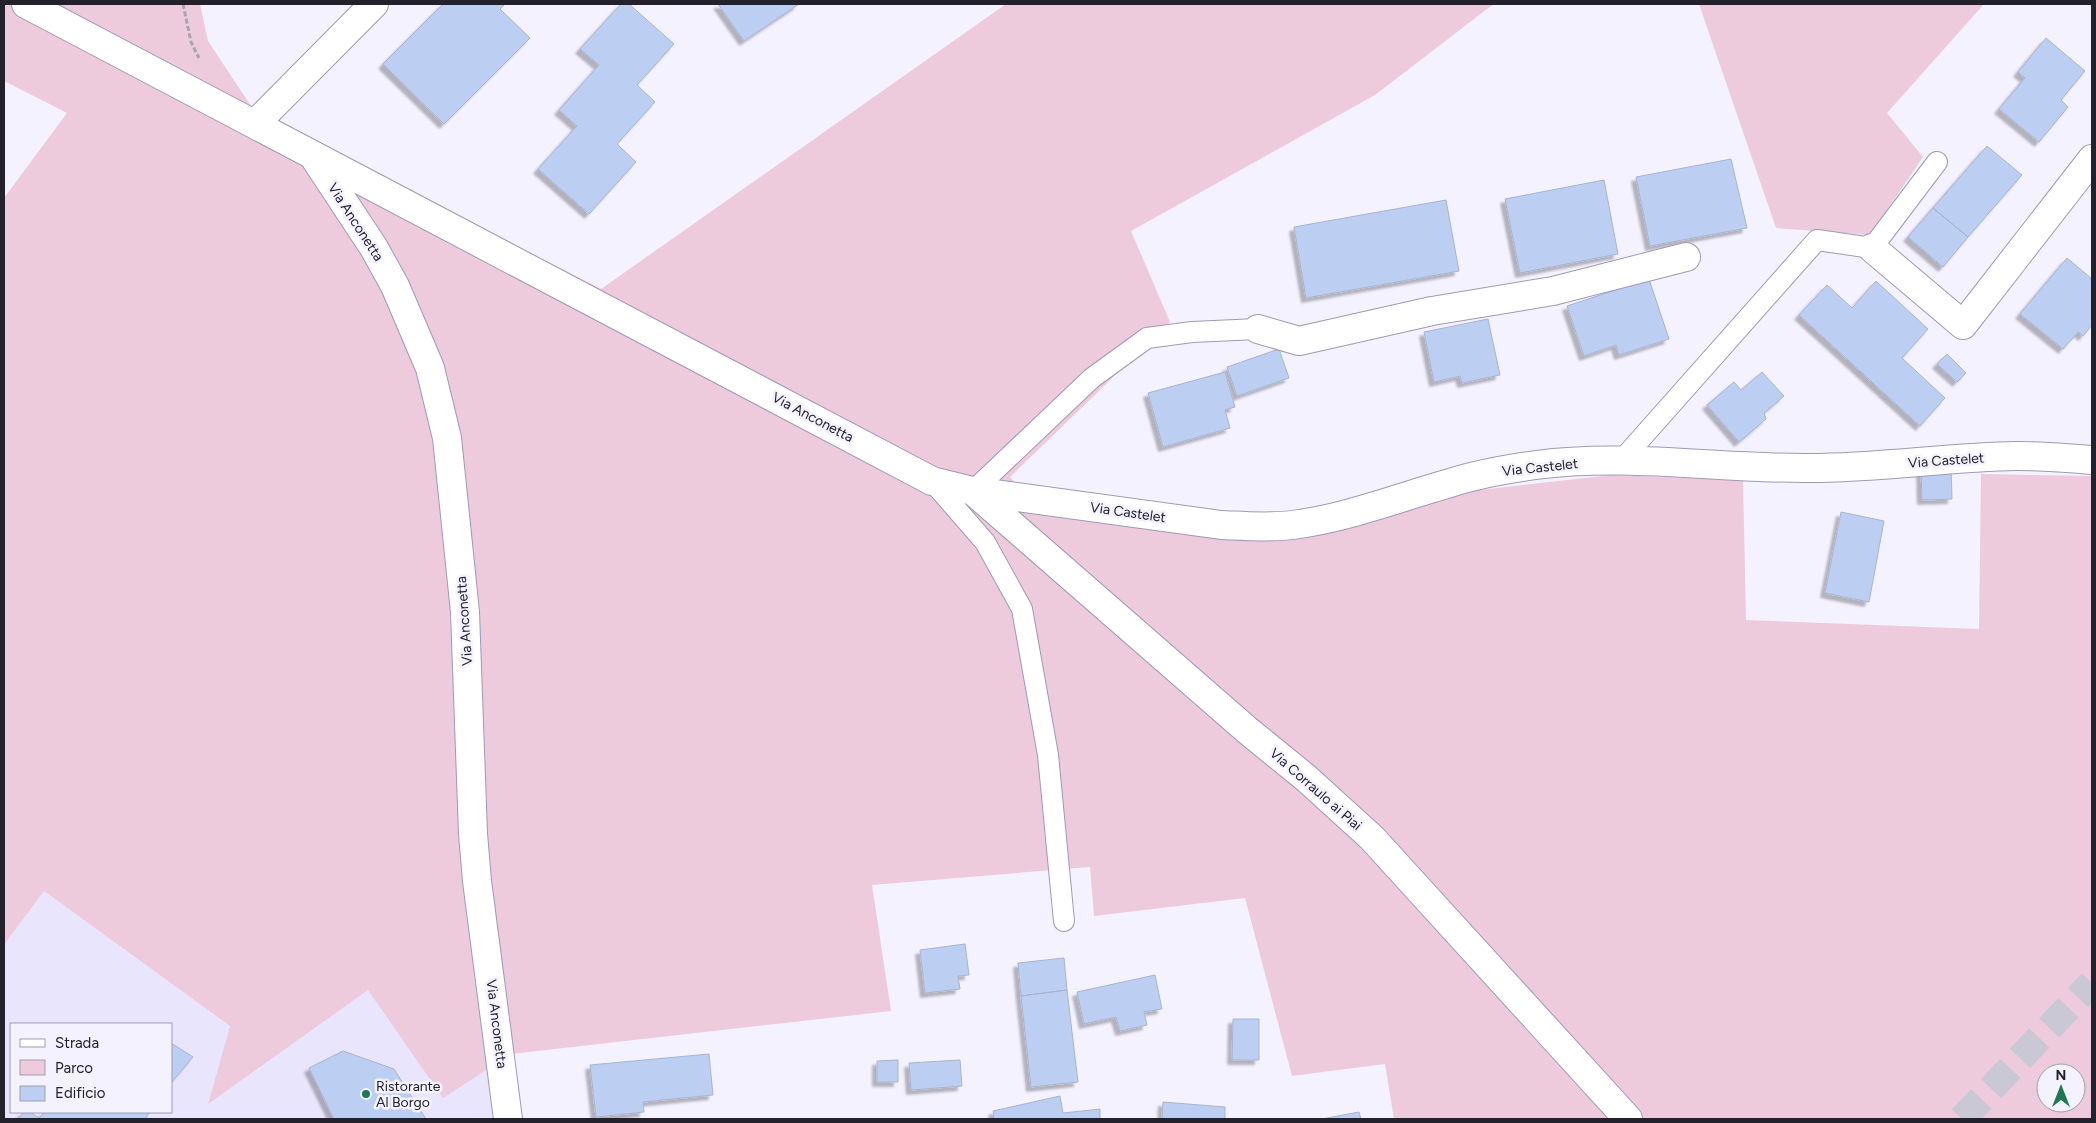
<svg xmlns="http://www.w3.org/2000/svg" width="2096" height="1123" font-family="Figtree,sans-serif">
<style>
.built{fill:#e8e5fc;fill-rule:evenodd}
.green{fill:#eecadd;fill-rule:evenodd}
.building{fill:#bdcef3;stroke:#a7b4cf;filter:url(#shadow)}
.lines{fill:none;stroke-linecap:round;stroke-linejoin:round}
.secondary-tunnel{stroke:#cac8d5;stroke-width:28;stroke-dasharray:28 14;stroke-linecap:butt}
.lane-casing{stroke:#9e9ab6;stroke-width:22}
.street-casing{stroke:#9e9ab6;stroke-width:30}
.path{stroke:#a7a5b1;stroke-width:3;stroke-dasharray:5 2.5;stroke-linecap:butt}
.lane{stroke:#fff;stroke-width:20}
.street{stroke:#fff;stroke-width:28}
.poi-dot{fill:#1a7950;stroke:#f4f2ff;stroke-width:2}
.labels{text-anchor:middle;stroke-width:5;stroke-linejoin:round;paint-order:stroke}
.street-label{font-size:14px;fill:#23212c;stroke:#f4f2ff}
.poi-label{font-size:14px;fill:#23212c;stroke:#f4f2ff;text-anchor:start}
</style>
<defs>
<filter id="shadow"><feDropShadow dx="-4.5" dy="4.5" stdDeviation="1" flood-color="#0004"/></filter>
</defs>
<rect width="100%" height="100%" fill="#f4f2ff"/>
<path class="built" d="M44,891L230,1026L208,1103L369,989L443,1097L511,1054L518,1119H4V945ZM11,1024H171V1112H11Z"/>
<path class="green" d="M4,4H200L208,41L255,112L601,289L1006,4H1497L1491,6L1375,95L1131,231L1170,322L1010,477L1038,511L1175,524L1612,475L1743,480L1746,620L1979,629L1981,474L2092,476V1119H1394L1385,1064L1292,1076L1245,898L1094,916L1090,867L872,885L891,1011L511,1054L443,1098L368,990L208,1104L230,1026L44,891L4,945V198L67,113L4,81ZM2046,1073H2076V1103H2046Z
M1699,4H1984L1887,113L1923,157L1870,235L1776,228Z"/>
<path class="building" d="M443,4H505L500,9L530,38L444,124L383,64Z
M621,4H629L674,44L637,85L655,102L617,144L636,162L589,214L538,169L577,126L559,110L599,65L580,49Z
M718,4H799L744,41Z
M2046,38L2085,71L2061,100L2068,107L2039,142L1999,109L2025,78L2018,72Z
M1987,146L2022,175L1968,237L1933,208Z
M1731,159L1747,228L1650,246L1636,177Z
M1604,180L1618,254L1520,273L1505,199Z
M1446,200L1459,271L1306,298L1294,227Z
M1933,208L1968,237L1943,267L1908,237Z
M2067,258L2092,279V325L2083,336L2078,332L2063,349L2020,314Z
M1649,279L1669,339L1619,355L1616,345L1584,356L1567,306Z
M1876,281L1928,329L1902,358L1945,398L1920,426L1799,315L1827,285L1852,308Z
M1488,319L1500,375L1462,383L1460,376L1434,382L1424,332Z
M1279,349L1289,378L1237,396L1227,367Z
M1947,354L1966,373L1957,382L1937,364Z
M1225,372L1235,407L1225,410L1230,428L1163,447L1148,393Z
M1762,372L1784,396L1764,413L1766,419L1739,442L1707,405L1734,382L1741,390Z
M1951,466L1952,499L1922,500L1921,467Z
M1841,512L1884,521L1869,602L1825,593Z
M965,944L969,975L958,976L960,989L925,993L920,950Z
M1064,958L1067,990L1021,996L1018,963Z
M1155,975L1162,1009L1144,1012L1147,1025L1120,1031L1116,1017L1084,1024L1077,992Z
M1067,990L1078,1082L1031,1087L1021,996Z
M1233,1019H1259V1060H1232Z
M171,1043L193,1057L171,1083Z
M343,1051L394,1069L426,1119H334L309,1068Z
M709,1054L713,1095L643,1102L644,1112L596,1117L590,1065Z
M898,1060V1082H877V1061Z
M960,1060L962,1086L911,1090L909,1063Z
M1060,1096L1063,1113L1100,1109V1119H994L993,1111Z
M1163,1102L1225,1107V1119H1162Z
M23,1112H30L39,1118L44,1112H150L145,1119H19Z
M1359,1112L1361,1119H1322Z"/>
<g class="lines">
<path class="secondary-tunnel" d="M1962,1119L2092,983"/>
<defs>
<path id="lane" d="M1621,461L1817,240L1872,248L1937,162
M932,481L985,542L1022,609L1048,755L1064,921
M973,491L1092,378L1147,338L1192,332L1258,329"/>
<path id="street" d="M26,4L932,481L973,491L1221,525C1245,526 1269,528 1292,525C1347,518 1397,498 1450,483C1478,474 1507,469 1536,465C1627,453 1719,469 1810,468C1879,468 1948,457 2017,456C2042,456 2067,458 2092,460
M255,124L374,4
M314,157L374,248L395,286L430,368L447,438L465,612L473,834L477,881L508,1119
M1872,248L1963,325L2092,159
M1258,329L1299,341L1432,311L1553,291L1686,257
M973,491L1247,730L1306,778L1372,838L1628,1119"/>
</defs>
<use href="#lane" class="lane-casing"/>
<use href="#street" class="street-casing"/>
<path class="path" d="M183,4L191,42L199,58"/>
<use href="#lane" class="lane"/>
<use href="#street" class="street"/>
</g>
<circle class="poi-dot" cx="366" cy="1094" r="5"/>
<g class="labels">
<g class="street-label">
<text transform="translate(356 222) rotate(57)" y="5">Via Anconetta</text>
<text transform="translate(813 417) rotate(28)" y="5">Via Anconetta</text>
<text transform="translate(1946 460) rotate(-4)" y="5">Via Castelet</text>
<text transform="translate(1540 467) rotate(-6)" y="5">Via Castelet</text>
<text transform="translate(1128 512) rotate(8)" y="5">Via Castelet</text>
<text transform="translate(464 621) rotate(-94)" y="5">Via Anconetta</text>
<text transform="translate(1316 789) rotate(41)" y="5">Via Corraulo ai Piai</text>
<text transform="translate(497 1024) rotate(83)" y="5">Via Anconetta</text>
</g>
<g class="poi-label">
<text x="376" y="1091">Ristorante<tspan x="376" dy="16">Al Borgo</tspan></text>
</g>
</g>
<rect width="2096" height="1123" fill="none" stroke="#23212c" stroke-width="10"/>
<rect x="10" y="1023" width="162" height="90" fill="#f4f2ff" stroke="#a09eab"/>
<rect x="20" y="1039" width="25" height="8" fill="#ffffff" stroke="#a09eab"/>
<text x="55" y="1048" font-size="15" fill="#23212c">Strada</text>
<rect x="20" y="1060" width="25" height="15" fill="#eecadd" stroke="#a09eab"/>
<text x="55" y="1073" font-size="15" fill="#23212c">Parco</text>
<rect x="20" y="1086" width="25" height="15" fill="#bdcef3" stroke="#a09eab"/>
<text x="55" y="1098" font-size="15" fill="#23212c">Edificio</text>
<g transform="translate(2061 1088)"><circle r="24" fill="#f4f2ff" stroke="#a09eab"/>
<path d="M0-4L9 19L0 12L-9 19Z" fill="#1a7950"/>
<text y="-8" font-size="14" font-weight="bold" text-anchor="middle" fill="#23212c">N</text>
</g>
</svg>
